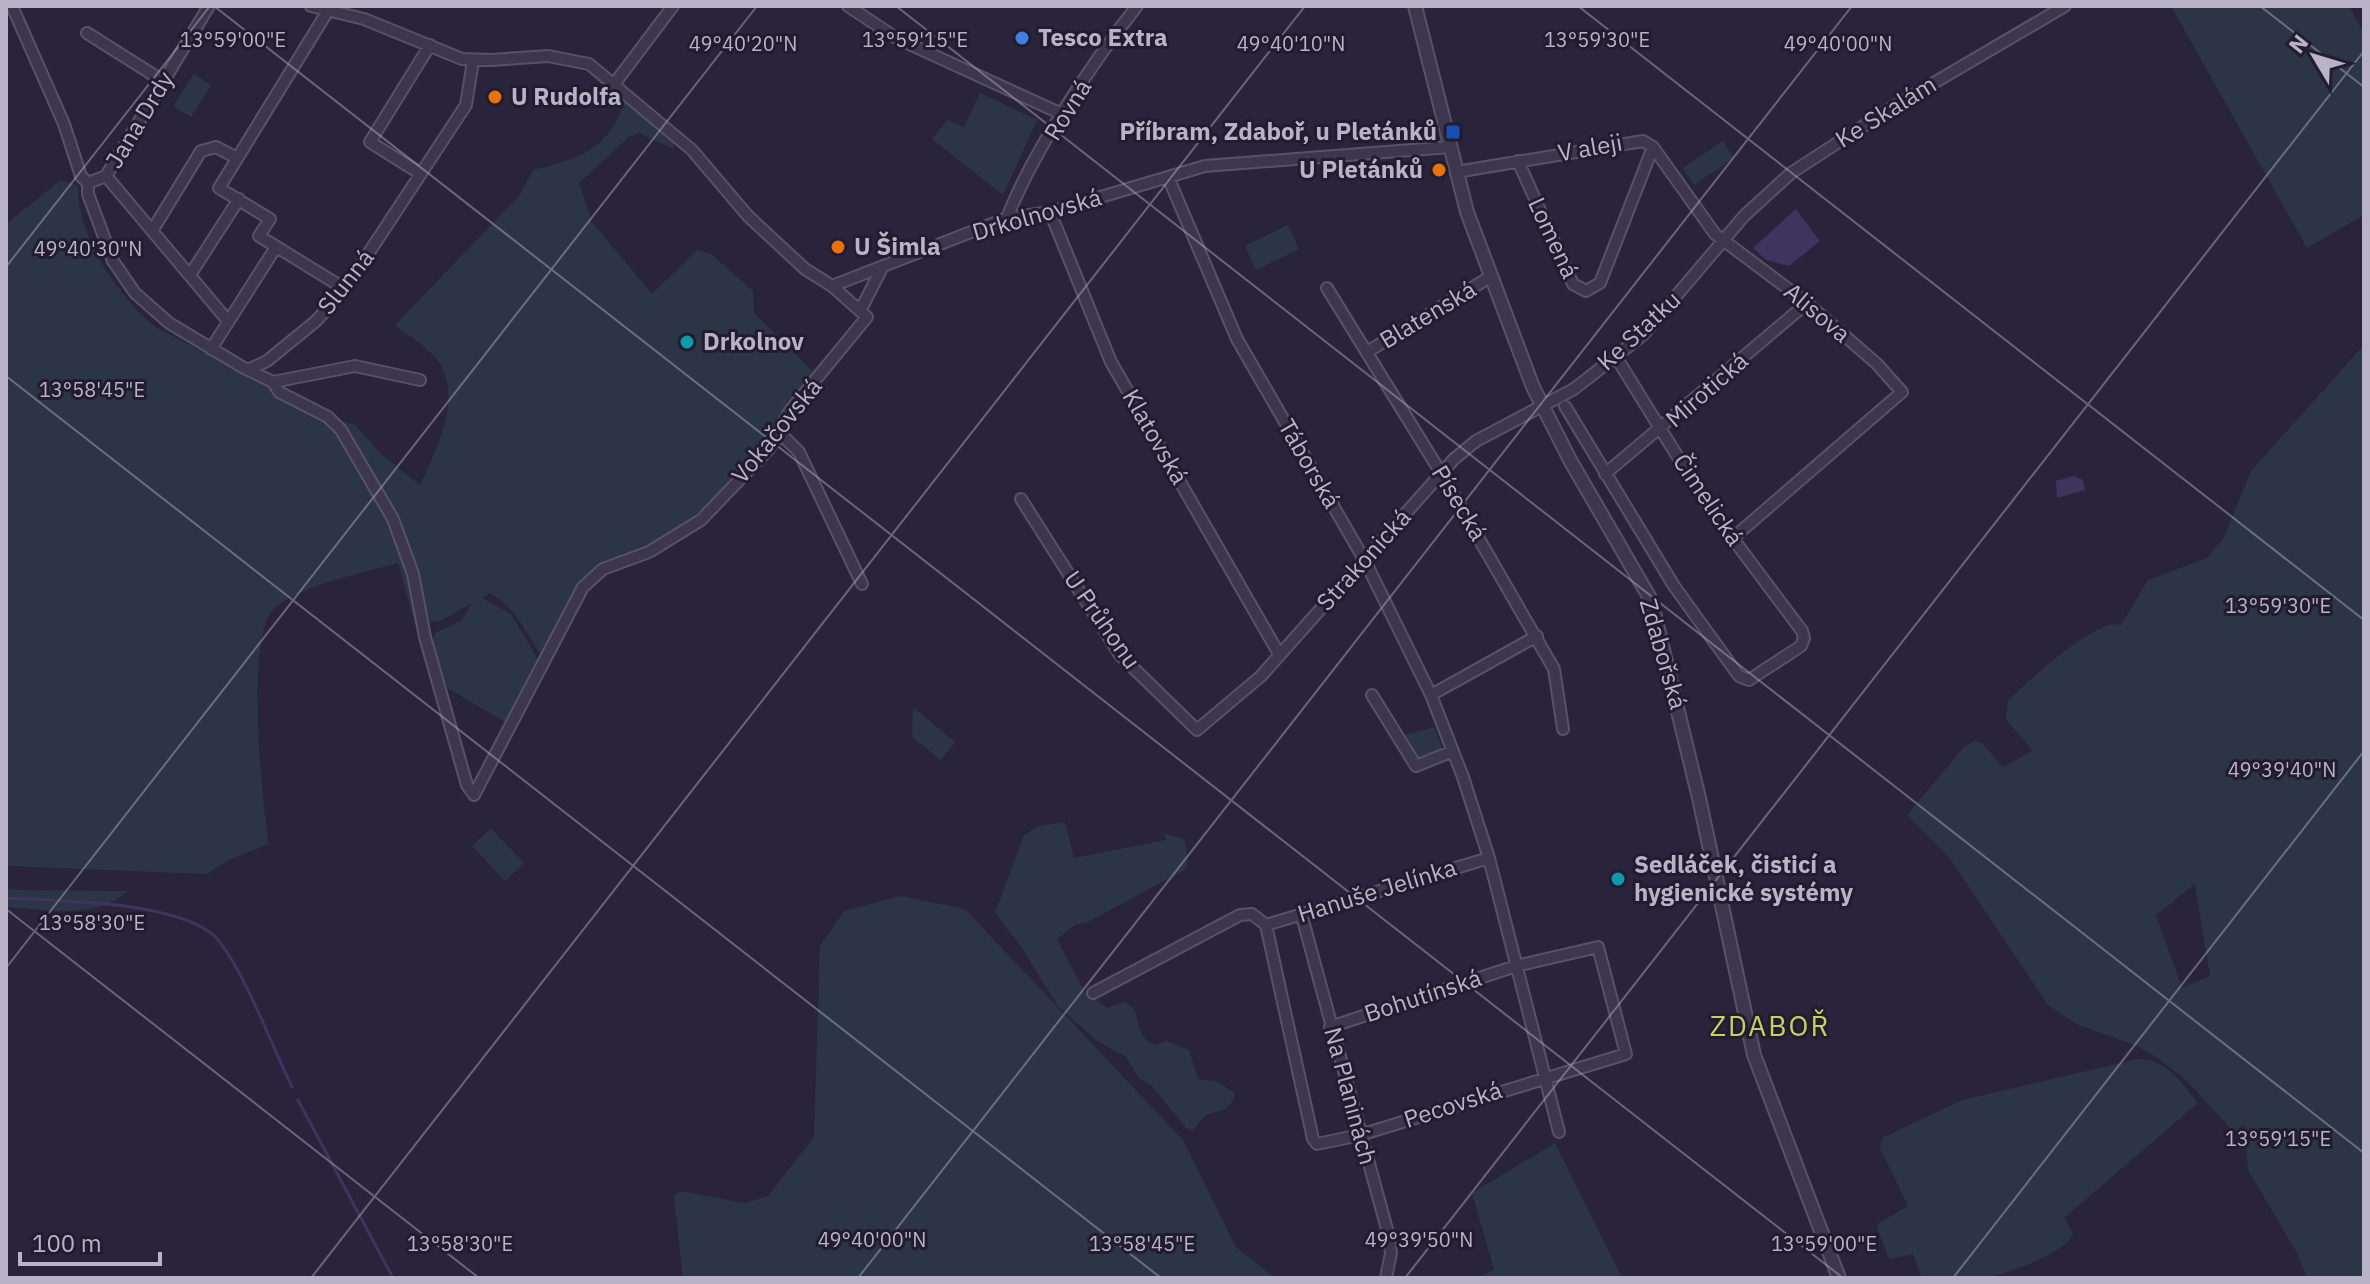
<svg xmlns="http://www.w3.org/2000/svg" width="2370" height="1284" font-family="'IBM Plex Sans',sans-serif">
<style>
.green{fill:#2c3545;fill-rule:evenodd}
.water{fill:#3f345e}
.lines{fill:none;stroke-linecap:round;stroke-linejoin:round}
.stream{stroke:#3f345e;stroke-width:3}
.minor-casing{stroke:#585267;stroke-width:14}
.tertiary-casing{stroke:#585267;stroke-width:16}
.minor{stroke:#3c374c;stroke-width:10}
.tertiary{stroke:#3c374c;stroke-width:12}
.ticks{fill:none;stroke:#b9b3c7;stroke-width:2;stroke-opacity:0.45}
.shop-dot{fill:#3f7fe0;stroke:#221c31;stroke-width:3}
.food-dot{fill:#e8710a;stroke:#221c31;stroke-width:3}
.transit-dot{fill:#1a4fb4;stroke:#221c31;stroke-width:3}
.culture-dot{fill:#0f9aa8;stroke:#221c31;stroke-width:3}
.labels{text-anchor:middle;stroke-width:6;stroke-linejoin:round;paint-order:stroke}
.poi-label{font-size:24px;font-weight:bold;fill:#b9b3c7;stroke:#221c31;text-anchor:start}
.street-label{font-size:24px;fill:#b9b3c7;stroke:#221c31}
.quarter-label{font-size:28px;letter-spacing:2px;fill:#c6d163;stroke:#221c31}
.ticks-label{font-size:20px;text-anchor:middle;fill:#b9b3c7;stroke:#221c31;stroke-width:6;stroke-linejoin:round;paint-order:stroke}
</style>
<rect width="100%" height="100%" fill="#29243b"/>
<path class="green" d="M2171,6H2349L2364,34V215L2307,248Z
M194,74L211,85L191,117L173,106Z
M980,93L1037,120L1003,195L932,139L947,120L964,127Z
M626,97L672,135L674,149L639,133L629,137L579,183L592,222L652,294L697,250L711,254L753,291L754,313L815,374L722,493L670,536L582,580L542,657C526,634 516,606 490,594L494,591L440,621L415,625L398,563C364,573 298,585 273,610C245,638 262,803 269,844L231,859L207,874L6,866V224L61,180L78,186C77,237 118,297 157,328L328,417L355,425L382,455L420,485C437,449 466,391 434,356C423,344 407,335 395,325L520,195L533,170C580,159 612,148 626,97Z
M1723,141L1734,158L1694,185L1683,168Z
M1288,225L1299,249L1256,270L1245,246Z
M2364,345V1278H2307L2297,1253L2248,1170L2244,1124L2236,1131L2231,1129L2186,1080L2155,1056L2135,1045L2076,1024L2048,1005L1949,857L1907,815L1963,748L1974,741L1982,743L2003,767L2032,751L2030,747L2006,720L2008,700C2028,682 2096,617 2121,625L2148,580L2207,558L2224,537L2251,471ZM2195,884L2210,976L2182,988L2156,915Z
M482,598L511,614L539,661L507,723L444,686L431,647L435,633L461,621L473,602Z
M913,707L955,742L941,760L912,737Z
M1434,727L1442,746L1439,752L1420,760L1401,736Z
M1065,822L1074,858L1166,840L1164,833L1184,839L1188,859L1186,869L1090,921L1075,925L1057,939L1084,991L1107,1008L1124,1002L1134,1008C1139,1022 1138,1038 1154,1045L1167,1041L1189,1050L1198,1079L1216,1081L1235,1093C1232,1110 1220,1111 1206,1115L1193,1130L1186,1128L1152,1086L1138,1077L1126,1057L1097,1041L1058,1006L1022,948L995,913L1024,835L1039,826Z
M491,828L524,863L505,881L472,846Z
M6,888L18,890L127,891C96,921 45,909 6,907Z
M900,896L965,909L1183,1140L1236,1247L1275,1278H683L674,1196L680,1191L745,1203L768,1196L814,1137L820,946L844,911Z
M2138,1059C2167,1059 2180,1082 2198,1103L2064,1218L2073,1233C2068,1253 2005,1274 1985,1278C1966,1281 1942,1278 1922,1278L1913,1254L1889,1259L1877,1228L1879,1223L1908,1206L1880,1148L1882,1138L1962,1100Z
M1555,1143L1622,1278H1476L1494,1270L1472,1193Z"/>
<path class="water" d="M1796,209L1820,241L1789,266L1766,260L1753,248Z
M2074,476L2083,480L2085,490L2057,498L2056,481Z"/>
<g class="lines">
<path class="stream" d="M6,898C56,901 186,901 218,940C245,973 272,1046 292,1087
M298,1100L393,1278"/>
<defs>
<path id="minor" d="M12,6L64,124L81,176L88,183
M848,6L896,38L1064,115
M329,9L219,188L270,219L259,236L345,289
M87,33L163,81
M615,83L673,6
M1518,161L1573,284L1586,291L1600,283L1653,147
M1456,172L1643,141L1653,147L1715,234L1807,303L1877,364L1902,392L1733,538
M421,174L370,142L430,45
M106,176L228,321
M1168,177L1237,339L1365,561L1431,695L1463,777L1489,858L1559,1132
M88,183V194L113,261L135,293L169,323L244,368L273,382L355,366L420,380
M88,183L106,176L209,6
M1050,212L1111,362L1279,654
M1007,218C1033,151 1092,63 1137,6
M152,231L201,151L216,147L237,158
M190,275L239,199
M832,286L1007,218L1050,212L1205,166L1450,147
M1327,288L1441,473L1554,669L1563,729
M860,311L882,268
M211,349L276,247
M1367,352L1490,277
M250,369L267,361L316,321L345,289L466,105L473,61
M273,382L279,392L328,417L341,430L393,519L413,574L425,637L467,785L474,795L583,587L603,569L649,552L701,520L769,449L789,412L867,317L832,286L805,269L748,216L692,150L589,64L548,56L491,60L462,59L364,19L311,6
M1565,406L1674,586L1739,676L1749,680L1801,646L1804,638L1802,631L1707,504L1616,357
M777,436L786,439L799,452L862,584
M1605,474L1807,303
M1021,499L1120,655L1197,730L1261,676L1454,459L1476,441L1574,389L1643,335L1744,216L1791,173L1891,108L2065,6
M1372,695L1416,766L1453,751
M1431,695L1537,636
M1301,913L1388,1233L1391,1253L1386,1278
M1266,925L1313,1139L1317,1144L1360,1135L1626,1054L1598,947L1516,966L1330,1027
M1266,925L1489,858
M1093,993L1240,915L1252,914L1266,925"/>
<path id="tertiary" d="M1415,6L1467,212L1533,387L1570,460L1651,600L1699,798L1754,1055L1839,1278"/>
</defs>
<use href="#minor" class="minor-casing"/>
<use href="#tertiary" class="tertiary-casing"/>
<use href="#minor" class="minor"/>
<use href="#tertiary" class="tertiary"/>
</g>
<path class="ticks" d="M214,6L1843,1278M896,6L2364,1153M1578,6L2364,620M2260,6L2364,87M6,267L210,6M6,376L1161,1278M6,909L479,1278M6,968L757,6M311,1278L1305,6M858,1278L1852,6M1405,1278L2364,51M1953,1278L2364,751"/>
<circle class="shop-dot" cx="1022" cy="38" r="8"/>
<g class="food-dot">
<circle cx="495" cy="97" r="8"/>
<circle cx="1439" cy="170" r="8"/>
<circle cx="838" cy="247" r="8"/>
</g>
<rect class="transit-dot" x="1445" y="124" width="16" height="16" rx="4"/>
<g class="culture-dot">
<circle cx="687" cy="342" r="8"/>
<circle cx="1618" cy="879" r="8"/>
</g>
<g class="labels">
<g class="poi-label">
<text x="1038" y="46">Tesco Extra</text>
<text x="511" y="105">U Rudolfa</text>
<text x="1437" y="140" text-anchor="end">Příbram, Zdaboř, u Pletánků</text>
<text x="1423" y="178" text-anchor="end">U Pletánků</text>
<text x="854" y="255">U Šimla</text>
<text x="703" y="350">Drkolnov</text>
<text x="1634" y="873">Sedláček, čisticí a<tspan x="1634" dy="28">hygienické systémy</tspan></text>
</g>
<g class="street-label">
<text transform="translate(1068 110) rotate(-58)" y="8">Rovná</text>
<text transform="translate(1886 112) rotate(-32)" y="8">Ke Skalám</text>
<text transform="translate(140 120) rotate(-59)" y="8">Jana Drdy</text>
<text transform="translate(1590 148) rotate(-10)" y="8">V aleji</text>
<text transform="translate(1037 215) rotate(-16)" y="8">Drkolnovská</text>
<text transform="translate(1553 238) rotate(65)" y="8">Lomená</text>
<text transform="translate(346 282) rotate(-52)" y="8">Slunná</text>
<text transform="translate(1817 313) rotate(40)" y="8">Alisova</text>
<text transform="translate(1428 315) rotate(-31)" y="8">Blatenská</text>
<text transform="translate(1639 331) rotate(-43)" y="8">Ke Statku</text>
<text transform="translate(1707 390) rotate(-41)" y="8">Mirotická</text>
<text transform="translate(777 431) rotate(-51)" y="8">Vokačovská</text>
<text transform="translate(1155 437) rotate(60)" y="8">Klatovská</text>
<text transform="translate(1309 464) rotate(60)" y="8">Táborská</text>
<text transform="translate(1708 500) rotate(56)" y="8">Čimelická</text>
<text transform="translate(1459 503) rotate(59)" y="8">Písecká</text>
<text transform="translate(1364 560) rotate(-48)" y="8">Strakonická</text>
<text transform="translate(1102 620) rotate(55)" y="8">U Průhonu</text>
<text transform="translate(1663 654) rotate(74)" y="8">Zdabořská</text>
<text transform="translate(1377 891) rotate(-17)" y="8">Hanuše Jelínka</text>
<text transform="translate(1423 996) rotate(-18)" y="8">Bohutínská</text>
<text transform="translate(1350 1096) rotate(75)" y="8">Na Planinách</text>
<text transform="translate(1453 1105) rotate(-18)" y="8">Pecovská</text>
</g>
<g class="quarter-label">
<text x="1770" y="1036">ZDABOŘ</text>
</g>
</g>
<g class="ticks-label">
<text x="915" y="47">13°59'15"E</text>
<text x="233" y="47">13°59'00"E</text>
<text x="1597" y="47">13°59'30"E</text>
<text x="743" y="51">49°40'20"N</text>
<text x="1291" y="51">49°40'10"N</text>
<text x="1838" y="51">49°40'00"N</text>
<text x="88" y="256">49°40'30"N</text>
<text x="92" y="397">13°58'45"E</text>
<text x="2278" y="613">13°59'30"E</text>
<text x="2282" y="777">49°39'40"N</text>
<text x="92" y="930">13°58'30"E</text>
<text x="2278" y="1146">13°59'15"E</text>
<text x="872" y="1247">49°40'00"N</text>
<text x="1419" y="1247">49°39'50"N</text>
<text x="460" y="1251">13°58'30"E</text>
<text x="1142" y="1251">13°58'45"E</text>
<text x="1824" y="1251">13°59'00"E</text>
</g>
<rect width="2370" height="1284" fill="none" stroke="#b9b3c7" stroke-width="16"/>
<g transform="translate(2314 56) rotate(308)" stroke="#221c31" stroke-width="6" paint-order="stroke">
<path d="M0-6L14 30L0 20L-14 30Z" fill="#b9b3c7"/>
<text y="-12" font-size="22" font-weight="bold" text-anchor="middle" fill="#b9b3c7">N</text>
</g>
<path d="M20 1252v12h140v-12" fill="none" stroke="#b9b3c7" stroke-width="4"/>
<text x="32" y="1252" font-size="24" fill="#b9b3c7" stroke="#221c31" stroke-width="6" paint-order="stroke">100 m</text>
</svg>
